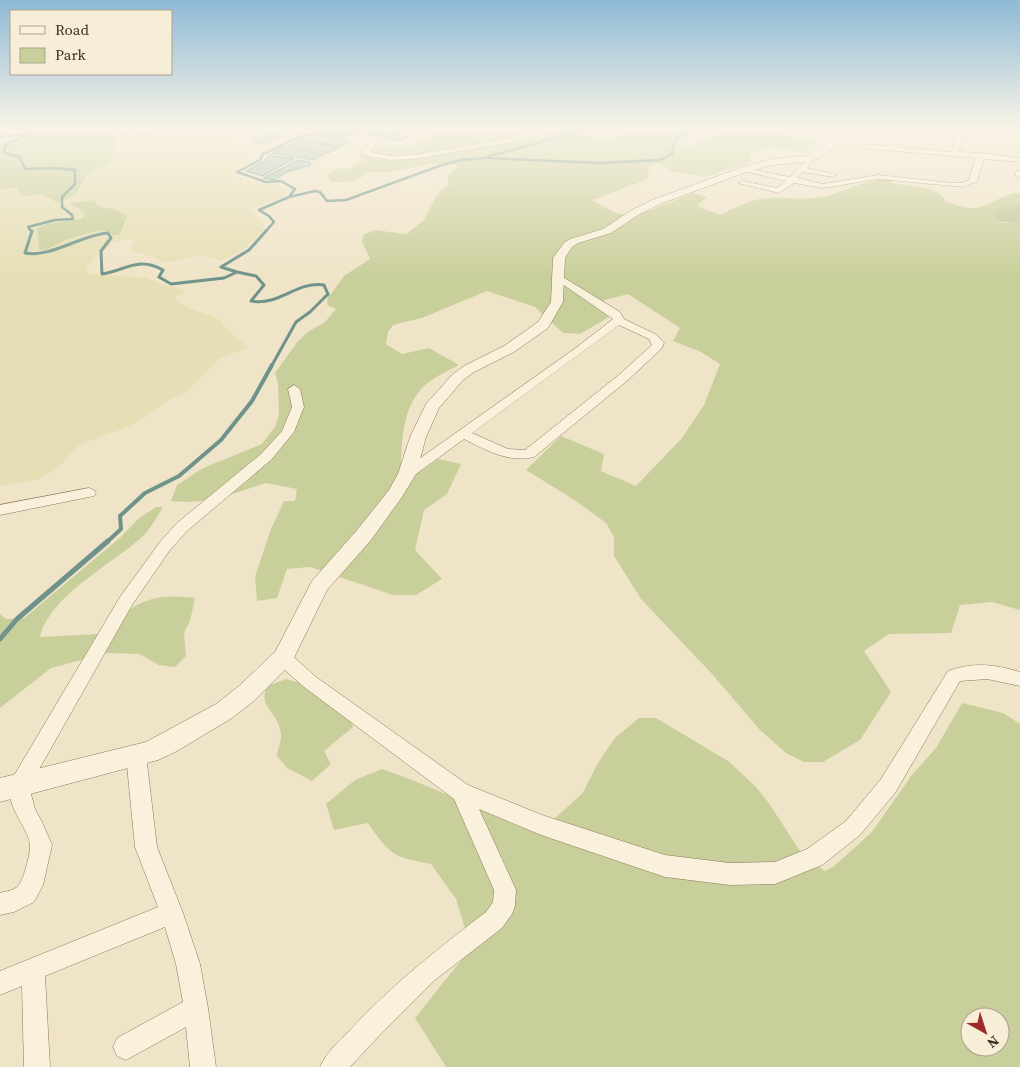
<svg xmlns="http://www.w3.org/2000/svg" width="1020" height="1067" font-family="'Source Serif 4',serif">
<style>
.farmland{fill:#e6deb5;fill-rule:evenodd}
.green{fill:#c9cf9b;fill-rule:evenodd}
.cemetery{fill:#bfc49a}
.water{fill:#a9c4bc;stroke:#6f938a}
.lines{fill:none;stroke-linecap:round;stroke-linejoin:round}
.stream-far3{stroke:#6f938a;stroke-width:2.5}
.stream-far2{stroke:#6f938a;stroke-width:3}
.stream-far1{stroke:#6f938a;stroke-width:4}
.stream{stroke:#6f938a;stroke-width:5}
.minor-casing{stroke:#8d765c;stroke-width:1}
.tertiary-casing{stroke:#8d765c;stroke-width:1}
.minor{fill:#faf1dc;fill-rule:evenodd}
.tertiary{fill:#faf1dc;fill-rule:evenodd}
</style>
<rect width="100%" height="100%" fill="#f0e4c8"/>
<path class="farmland" d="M191,128H226L230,130L234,133V139L246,145L247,153L256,160L234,169L233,175L259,183L279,185L287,191L283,197L251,210L264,222L263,231L243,250L221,261L202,255L165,263L151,256L131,251L130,248L133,243L132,240L114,242L94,258L86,270L88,273L99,275L147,278L160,284L182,289L184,293L176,296V300L191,309L212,316L220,320L229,332L248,347L218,359L188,391L167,401L131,426L85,442L74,449L59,467L39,479L0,486V189L17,188L21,196L43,195L51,200L80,189L87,174L108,164L116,139L119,137L133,139ZM94,200L99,206L117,210L127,217L113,235L105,230L92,232L67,239L46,250L39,249L37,228L46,224L78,220L85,215L79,208L72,206L73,201Z"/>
<path class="green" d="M76,128H108L115,135L140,131V128H175L178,130L133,139L119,137L113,147L115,153L108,164L87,174L76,194L58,203L43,195L21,196L17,188L0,189V145L17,136L16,134C36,129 56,131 76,128Z
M415,128H563L607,139L628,133L634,128H704L693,136L683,137L677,143C680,144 686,146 689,145C698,144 720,134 728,129L724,128H773L775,130L817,143L805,153C789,150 763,142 749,154L751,162L705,177L671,171L660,163L649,165L648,179L592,200L616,213L636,216L693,193L707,197L697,206L720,215C736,208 750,199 768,198C783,197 799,200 815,198C842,195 861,179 889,179L892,183C911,187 936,185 947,202C955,204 963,208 971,208C989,209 1003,192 1020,193V206L1002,207L996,211V219L998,223L1020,222V610L992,602L960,605L951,633L889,634L864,651L891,692L860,740L823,762H804L786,753L760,730L712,674L641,599L614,556V537L606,523L576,501L526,470L561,436L604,454L601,471L636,486L682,438L704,405L720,364L701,352L673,341L680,328L628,294L605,300L599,308L609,317L580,334L563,333L535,307L487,291L422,318L393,325L388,332L386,344L402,354L429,348L459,365C450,370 440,374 432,380C404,398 402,434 401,464L423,470L438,459L461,464L447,494L424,510L415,550L442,579L416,595H393L310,567L287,569L277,598L257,601L255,577L271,529L284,501H295L297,489L266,483L214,500L187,502L171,501L177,485L203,468L262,444L275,427L279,414L278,384L275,373L298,341L309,331L324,323L336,309L327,305L328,294H331L344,276L370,259L362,241L363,235L374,230L406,234L424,220L438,193L449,185L447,176L458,165C436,160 417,167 395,171C386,173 376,172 367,172C360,183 342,182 330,182L327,175L334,169L352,168L363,160L356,155L387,146L407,148L432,136Z
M94,200L99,206L117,210L127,216L120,234L113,235L105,230L96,231L67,239L46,250H39L37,228L46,224L81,219L85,215L79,208L72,206L70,203Z
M156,507H163C157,517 151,528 143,536C113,564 50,595 40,637L100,634C133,604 148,592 195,598L190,621L184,633L186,656L175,667L159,665L139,654L108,653L51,668L0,708V614L6,619L24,618L122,536L138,519Z
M286,679L303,684L348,704L353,727L324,751L331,764L312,781L287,768L277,756C278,746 283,740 280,729C276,712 258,706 267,686Z
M962,703L1003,713L1020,724V1067H446L415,1018L471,948L456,899L431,864C393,857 390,855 368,823L334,830L326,804L355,780L382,769C435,787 485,813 538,833L582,794L598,763L615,738L639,718H656L728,761L756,787L768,802L802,854L825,871L833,867L872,832L911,776L936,748ZM970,1017H1000V1047H970Z"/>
<path class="cemetery" d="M1020,206V222H998L996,219V211L1002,207Z"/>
<path class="water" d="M257,128H276L291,131L262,144L252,140Z
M325,128H356L359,131L333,136L317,132Z
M379,128H405L406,130L396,133L409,137L399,141L366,133Z
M315,135C327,138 339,138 350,141L342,146L299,140Z
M298,140L339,147L329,153L287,146Z
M282,147L324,154L314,160L272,153Z
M269,155L294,159L262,176L246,171L264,161Z
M298,160L310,162L311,165L287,172L274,180L263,178Z"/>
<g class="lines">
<path class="stream-far3" d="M28,135L33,128
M0,136L28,135L5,145L4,153L20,157L25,169L55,168L75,170V184L62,197V207L72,215L73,219L55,220L28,227L32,232
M488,158L599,163L660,160L672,154C673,141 678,133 691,128
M289,197L315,191L320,192L327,201L346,200L442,165L461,160L483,158L591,128
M265,232L274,222L269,216L259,210L289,197L295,189L281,181L266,182L237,172L260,160L263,154L301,136L313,134L339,137L363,131L362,128"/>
<path class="stream-far2" d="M32,231L25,253C51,258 80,235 108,233L111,238L101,251L102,274C127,270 138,256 163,270L159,277L171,284L224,278L237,272L256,276L264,285L251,301C280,306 296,281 324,285L328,294L310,312L296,322L271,367
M237,272L221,267L249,250L266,231"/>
<path class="stream-far1" d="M107,542L121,529L120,516L145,493L179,476L221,440L252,401L272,365"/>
<path class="stream" d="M0,639L17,619L108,541"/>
<defs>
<path id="minor" d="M144,128H156L128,136L125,134Z
M547,128H559L507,143L414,159L390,160L363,155L362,153L368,145L353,134L358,133L375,142L376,144L370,152L390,156L414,155L507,139Z
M907,128H914L897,147L952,152L957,132L947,128H958L964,131L959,152L981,153L1020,158V162L984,159L977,181L964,187L878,179L823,188L794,183L779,193L738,183L742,181L777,188L786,181L739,170L743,168L790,177L810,157L814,159L807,168L837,175L833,177L803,172L797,178L823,184L878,175L954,183H963L969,180L976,158L862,148L845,134L850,133L864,144L890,146Z
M1017,171H1020V177L1015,175Z
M558,274L620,312L624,319L657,335L664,343L662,348L628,380L534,457C508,463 486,450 464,439L412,477H402L400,474L402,471L577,347L613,319L555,279L553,277ZM619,325L649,339L652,345L620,374L525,450L508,449L472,433Z
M294,385L300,389L304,407L294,432L271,460L187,531L170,550L132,605L29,787L35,809L42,822L52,845L43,885L34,902L14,912L0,915V893C6,891 13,891 18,886C23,882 31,852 30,845C29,827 1,803 12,779L120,597L160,542L177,523L261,454L282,431L292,407L288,389Z
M89,488L94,490L96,493L94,496L0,515V505Z
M283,651L289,653L316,677L468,785L542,815L665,855L730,863L775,862L807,849L846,821L881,779L948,671C973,662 994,664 1020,672V686L987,679L960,681L895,793L860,835L822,865L775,884L730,885L665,877L541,835L479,809L516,890L515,906L512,914L502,928L435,980L377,1038L350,1067H320C326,1053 338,1042 349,1031C391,986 437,949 486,912L493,902L494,890L454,799L304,687L277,663L274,658L277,653Z
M136,746L143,749L146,755L157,847L183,913L200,964L208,1008L216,1067H190L186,1027L126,1060L117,1056L113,1047L117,1038L183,1002L176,964L165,927L45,976L50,1067H24L22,986L0,995V971L158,907L135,847L126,755L129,749Z"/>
<path id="tertiary" d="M849,128H858L851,136L813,161L772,165L746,172L660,204L638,215L611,233L578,243L572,247L565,258L563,302L548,328L514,352L474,372L463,380L439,408L426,437L416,474L402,497L371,540L327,590L291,664L255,700L232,718L177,751L158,760L0,802V778L146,742L216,704L239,686L275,652L312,581L357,530L389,490L398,474L410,437L426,404L453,374L464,366L504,346L538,322L551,302L553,258L564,243L570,239L603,229L630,211L652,200L740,168L772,159L808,156Z"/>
</defs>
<use href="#minor" class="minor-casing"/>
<use href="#tertiary" class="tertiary-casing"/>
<use href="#minor" class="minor"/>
<use href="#tertiary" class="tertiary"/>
</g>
<linearGradient id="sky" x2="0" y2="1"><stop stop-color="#8fbad6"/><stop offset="0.46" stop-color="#f8f3e6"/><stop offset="1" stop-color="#f8f3e6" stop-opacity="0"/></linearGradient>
<rect width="1020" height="277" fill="url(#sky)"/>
<rect x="10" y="10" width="162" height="65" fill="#f7eed8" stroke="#ada18e"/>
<rect x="20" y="26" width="25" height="8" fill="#faf1dc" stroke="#ada18e"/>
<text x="55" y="35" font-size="15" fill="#3d2e20">Road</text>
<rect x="20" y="48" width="25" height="15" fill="#c9cf9b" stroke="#ada18e"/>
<text x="55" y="60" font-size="15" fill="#3d2e20">Park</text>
<g transform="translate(985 1032) rotate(141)"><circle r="24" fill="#f7eed8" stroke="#ada18e"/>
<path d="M0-4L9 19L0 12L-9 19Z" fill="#9e2a2b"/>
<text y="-8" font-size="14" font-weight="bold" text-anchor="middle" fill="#3d2e20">N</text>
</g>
</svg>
